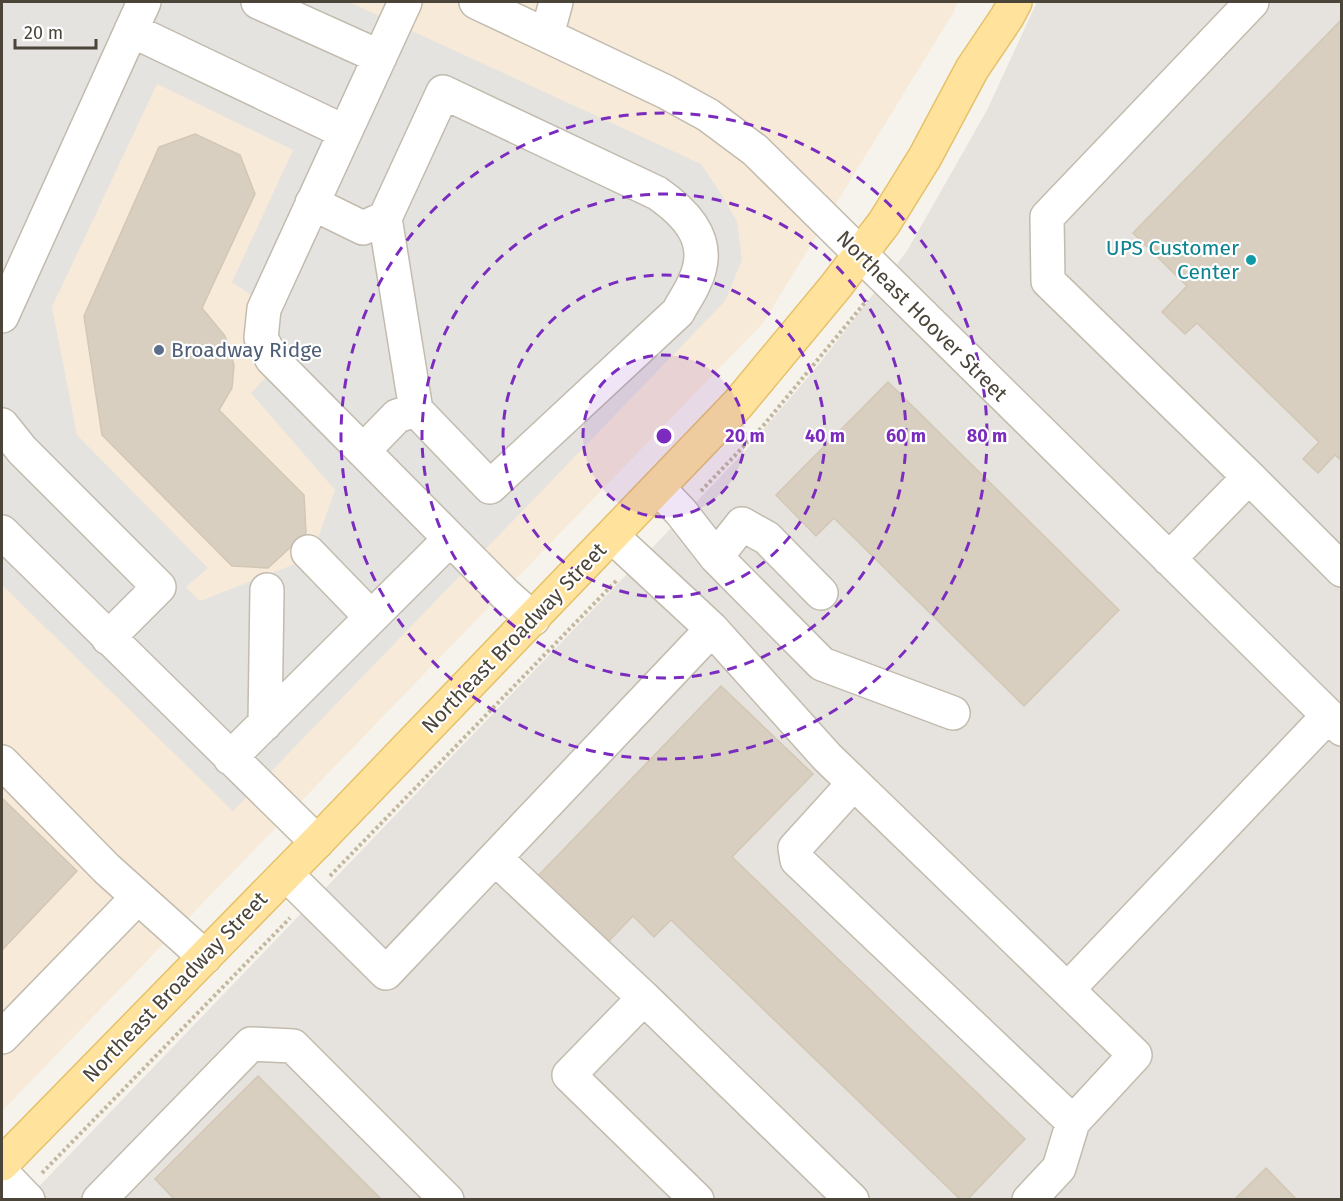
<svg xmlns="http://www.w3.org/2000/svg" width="1343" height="1201" font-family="'Fira Sans',sans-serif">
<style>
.commercial{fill:#f7ead8}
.industrial{fill:#e6e2dd}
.parking{fill:#e5e3e0;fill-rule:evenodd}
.building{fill:#d8cfc1;stroke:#d3c7b4;stroke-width:1.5}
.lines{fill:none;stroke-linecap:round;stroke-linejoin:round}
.minor-casing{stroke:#c2bbae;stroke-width:36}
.major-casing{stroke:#e6c16a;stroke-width:36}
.path{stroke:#c4b79f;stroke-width:4;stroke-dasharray:3 3;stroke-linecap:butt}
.minor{stroke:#fff;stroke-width:33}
.major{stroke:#ffe39c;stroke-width:33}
.ring{fill:none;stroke:#7b2cbf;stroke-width:3;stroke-dasharray:10 8}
.culture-dot{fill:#0f9aa8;stroke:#fff;stroke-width:2}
.service-dot{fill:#5c6f8a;stroke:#fff;stroke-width:2}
.labels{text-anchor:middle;stroke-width:4.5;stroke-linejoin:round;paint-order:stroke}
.culture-label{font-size:21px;fill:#0d838f;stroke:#fff;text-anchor:end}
.street-label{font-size:21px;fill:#4b4439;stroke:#fff}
.service-label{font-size:21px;fill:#4e5e75;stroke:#fff;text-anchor:start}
.centre{fill:#7b2cbf;stroke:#fff;stroke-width:3}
.ring-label{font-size:18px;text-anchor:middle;font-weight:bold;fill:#7b2cbf;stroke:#fff;stroke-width:4.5;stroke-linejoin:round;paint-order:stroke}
</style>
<rect width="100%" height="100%" fill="#f6f3ec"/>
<path class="commercial" d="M2,2H958L953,13L763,323L2,1111Z"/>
<path class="industrial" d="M1037,2H1341V1199L26,1200L747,449L819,364L907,251L987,110Z"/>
<path class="parking" d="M2,2H349L701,164L723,197L737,222L742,260L725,301L233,811L2,585ZM157,84L293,150L232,282L251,295L252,338L267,376L251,393L335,490L318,538L298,563L200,601L186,587L208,568L77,435L52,307Z"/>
<path class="building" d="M1342,19V461L1335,455L1318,473L1303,459L1319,442L1197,323L1185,334L1162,312L1187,286L1133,233Z
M195,134L240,155L255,194L202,308L225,336L234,365L232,388L219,410L304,495L306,533L268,568L232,566L102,435L84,316L159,147Z
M888,382L1119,610L1024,706L834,518L816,536L776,495Z
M721,686L813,774L732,857L1025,1139L967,1200H961L671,920L654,937L633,916L607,943L538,876Z
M2,798L77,871L2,950Z
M258,1076L382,1200H175L155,1179Z
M1266,1168L1297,1200H1234Z"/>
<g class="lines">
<defs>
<path id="minor" d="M258,2L380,57
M405,2L264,309L261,338L272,359L505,594L533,619
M476,2L666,92L708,115L755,150L1342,729
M131,30L345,132
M547,35L556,2
M312,203L363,228L385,218L443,92L657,193C689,215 714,243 694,283C690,293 683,302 678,312L490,487L416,410L397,416L363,451
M385,218L416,410
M2,316L144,2
M2,425L22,450L159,587L108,638
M1249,477L1048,281L1047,217L1252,2
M658,488L681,512L716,557L822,664L953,713
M2,532L317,842
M308,552L371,617
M716,557L742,524L767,538L821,593
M1169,559L1249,477L1342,570
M712,629L827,757L1135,1055L1073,1122L1059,1168L1029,1200
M265,724L267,590
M230,758L450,539
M2,762L107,869L205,957
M854,783L795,848L797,860L1073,1122
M495,858L644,998L569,1075L697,1200
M286,874L386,973L712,629L612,536
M1068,989L1328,716
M644,998L852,1200
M2,1037L138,897
M2,1173L28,1200
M99,1200L251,1044L293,1046L447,1200"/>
<path id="major" d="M2,1164L317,842L738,404L836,286L884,223L925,157L972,69L1007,17L1015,2"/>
</defs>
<use href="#minor" class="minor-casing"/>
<use href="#major" class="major-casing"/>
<path class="path" d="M701,491L763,426L867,300
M330,876L617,580
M42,1173L290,918"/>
<use href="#minor" class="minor"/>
<use href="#major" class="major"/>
</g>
<circle cx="664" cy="436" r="81" fill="#7b2cbf" fill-opacity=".12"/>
<g class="ring">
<circle cx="664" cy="436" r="81"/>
<circle cx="664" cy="436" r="161"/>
<circle cx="664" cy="436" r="242"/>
<circle cx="664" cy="436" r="323"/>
</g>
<circle class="culture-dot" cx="1251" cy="260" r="6"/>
<circle class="service-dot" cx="159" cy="350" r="6"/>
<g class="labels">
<g class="culture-label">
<text x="1239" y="255">UPS Customer<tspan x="1239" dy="24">Center</tspan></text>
</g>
<g class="street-label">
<text transform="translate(922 316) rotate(45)" y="7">Northeast Hoover Street</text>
<text transform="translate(514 638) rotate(-46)" y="7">Northeast Broadway Street</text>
<text transform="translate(175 987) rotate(-46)" y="7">Northeast Broadway Street</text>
</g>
<g class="service-label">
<text x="171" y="357">Broadway Ridge</text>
</g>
</g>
<circle cx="664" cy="436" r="9" class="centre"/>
<g class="ring-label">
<text x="745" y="442">20 m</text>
<text x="825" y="442">40 m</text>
<text x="906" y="442">60 m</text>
<text x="987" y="442">80 m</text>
</g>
<rect width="1343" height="1201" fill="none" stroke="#4b4439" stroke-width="6"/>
<path d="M15 39v9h81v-9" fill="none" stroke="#4b4439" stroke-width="3"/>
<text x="24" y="39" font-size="18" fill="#4b4439" stroke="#ffffff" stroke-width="4.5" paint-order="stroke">20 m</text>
</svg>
